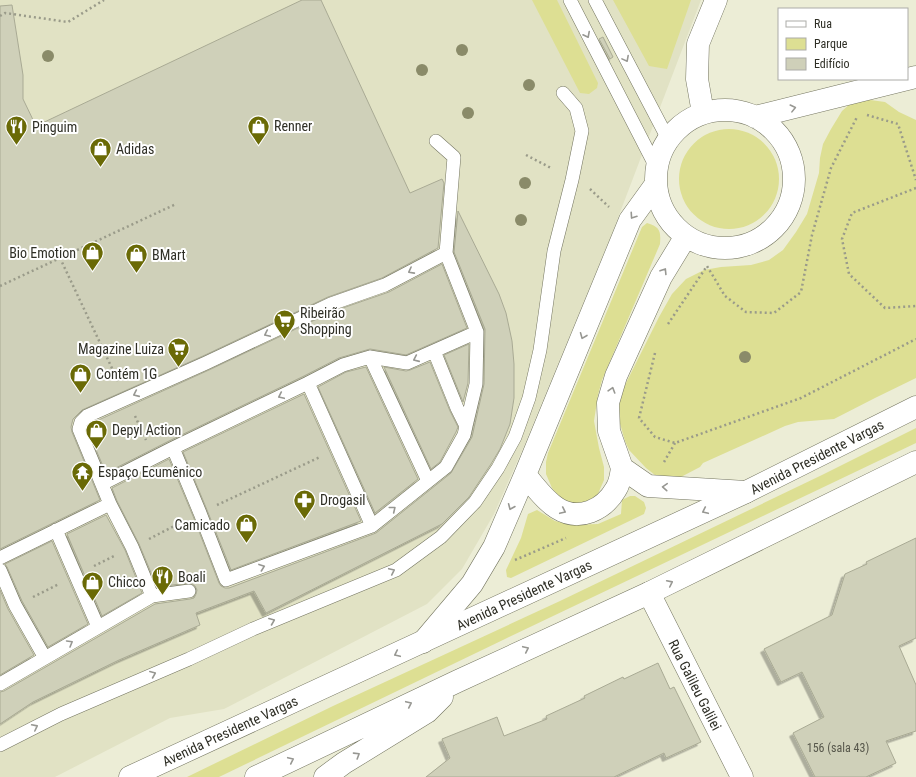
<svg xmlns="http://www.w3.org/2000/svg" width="916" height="777" font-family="'Roboto Condensed',sans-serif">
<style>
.built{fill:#e1e2c4}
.green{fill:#dddf93}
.building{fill:#cfd0b9;stroke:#a9aa94;filter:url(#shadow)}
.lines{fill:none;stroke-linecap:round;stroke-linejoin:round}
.service-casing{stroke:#73745f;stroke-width:14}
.minor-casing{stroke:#73745f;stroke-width:23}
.primary-casing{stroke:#73745f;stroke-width:23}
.path{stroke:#9a9b8a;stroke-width:2.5;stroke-dasharray:2 3;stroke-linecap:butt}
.service{stroke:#fff;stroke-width:13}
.minor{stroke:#fff;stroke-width:22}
.primary{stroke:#fff;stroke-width:22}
.tree{fill:#8a8b69}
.oneway{stroke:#979792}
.labels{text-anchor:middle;stroke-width:4;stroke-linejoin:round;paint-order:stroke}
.number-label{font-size:12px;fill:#57574b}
.poi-label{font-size:14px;fill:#2f2f26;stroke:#fff;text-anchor:start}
.street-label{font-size:14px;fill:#2f2f26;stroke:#fff}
</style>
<defs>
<filter id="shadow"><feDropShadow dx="-3.5" dy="3.5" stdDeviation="0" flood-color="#0004"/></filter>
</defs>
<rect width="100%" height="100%" fill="#ecedd6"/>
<path class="built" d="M0,0H701L611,236L524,446L494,514L462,569L427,604L224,709L170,718L55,777H0Z"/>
<path class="green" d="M532,0H557L598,83L597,88L589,94L580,93Z
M613,0H691L667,69L649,66Z
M863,99L885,102L899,112L916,120V378L875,398L834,419L798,422L785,426L703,463L700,467L679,478L660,479L646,468L629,450L625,441L619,420V410L620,400L622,391L659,317L672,294L686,279L704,270L721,267L751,265L769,260L783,250L796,232L807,214L819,173L820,158L823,144L831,129L842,111L851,103Z
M679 179a50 50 0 1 1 100 0a50 50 0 1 1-100 0Z
M647,223C660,227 661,231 660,244L602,380L598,395L594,421L599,448L604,467V480L597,496L589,501L573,504L561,499L552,488L546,474V462L548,453L642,227Z
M916,428V443L505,639L219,777H187L333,706L560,601L822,475Z
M630,496H635L644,502L646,508L644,514L511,578L507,577L506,570L521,538L528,514L537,510L555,521L572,525L598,524L621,514L622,500Z"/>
<path class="building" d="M302,0H321L410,193L442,179L444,183L438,248L382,278L328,297L203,356L82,410L73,419L71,427L72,432L100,500L0,549V6L12,5L23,75V99L36,126Z
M603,37L613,57L610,59L599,39Z
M458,211L499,294L506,313L512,341L514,364V398L510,424L500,449L491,464L469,497L442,524L266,613L254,591L196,613L200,625L119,660L33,702L0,724V692L4,691L155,604L190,599L194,598L196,594L197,590L195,586L192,584L188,583L157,587L139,544L117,501L112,488L169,459L193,516L219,583L221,586L225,588H229L376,533L451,473L472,437L484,384L485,329L454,252Z
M442,264L467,328L406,355L370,349L339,358L304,376L169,441L106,473L87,429L88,426L92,423L209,370L334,311L389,292Z
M469,344L468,383L463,402L444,355Z
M430,362L450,411L458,427L456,432L440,462L431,469L384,367L406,371L410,370Z
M366,367L418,479L375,513L318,387L346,372Z
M304,394L361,521L231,570L207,510L183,452Z
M106,515L125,550L142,593L102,616L67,534Z
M916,538V638L899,646L916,685V731L886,741L896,763L866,777H815L793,733L824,717L802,672L781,682L764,649L832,615L845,574L867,564L866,562Z
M52,541L88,624L48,647L22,601L7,567L5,564Z
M0,590L8,609L34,655L0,675Z
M658,663L670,689L674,687L701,742L666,758L664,753L614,777H426L450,758L442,739L497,717L504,736L547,719L546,716L585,698L584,696L623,677L624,679Z"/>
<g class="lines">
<defs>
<path id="service" d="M570,0L656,167
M595,0L668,139
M436,141L454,157L446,253L477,332L476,384L466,426
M370,357L428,481
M308,383L372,526
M173,448L200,513L226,580L372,526L446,467L464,435L466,426L457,408L434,351
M102,484L173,448L308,383L343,365L370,357L407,363L477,332
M56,530L98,627
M0,558L110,504
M0,570L15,605L45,658
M152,596L132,547L110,504L79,429L81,422L87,416L206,363L331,304L385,285L446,253
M0,684L152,596L189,591
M0,745L61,714L189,659L253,629L396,570L441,537L475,502L498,468L515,437L529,398L540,350L554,251L572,180L582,131L576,108L563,93"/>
<path id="minor" d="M656 179a69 69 0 1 1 138 0a69 69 0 1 1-138 0Z
M703,113L697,79L698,44L716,0
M755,117L916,77
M686,236L661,277L616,376L608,403L609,431L622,468L648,486L746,492
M525,475C535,486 544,500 557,508C579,522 604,510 616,489C620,483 621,475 622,468
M649,593L742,777
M423,642L472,584L494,547L525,475L630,220L656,184"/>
<path id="primary" d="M130,777L746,492L916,407
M256,777L458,681L649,593L916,462
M325,777L344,763L427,712L442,697"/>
</defs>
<use href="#service" class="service-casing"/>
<use href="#minor" class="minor-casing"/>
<use href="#primary" class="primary-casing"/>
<path class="path" d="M0,16L5,13L68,22L104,0
M867,115L898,124L916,180
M526,155L551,168
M916,188L852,213L842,239L849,274L885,308L916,306
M590,189L609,207
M60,258L118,381
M0,286L176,204
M668,324L707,266L725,296L746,312L774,313L801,292L812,235L831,168L857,117
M655,353L639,418L655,437L675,443L801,398L916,339
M135,416L146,440
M664,462L675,443
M217,505L320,457
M149,539L182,522
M515,560L566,538
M94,566L114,556
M33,597L59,584"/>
<use href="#service" class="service"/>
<use href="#minor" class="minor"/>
<use href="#primary" class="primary"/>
</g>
<g class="tree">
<circle cx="462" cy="50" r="6"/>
<circle cx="48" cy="56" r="6"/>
<circle cx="422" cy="70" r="6"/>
<circle cx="529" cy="85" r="6"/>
<circle cx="468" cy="113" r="6"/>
<circle cx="525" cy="183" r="6"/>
<circle cx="521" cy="220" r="6"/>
<circle cx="745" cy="357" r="6"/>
</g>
<defs><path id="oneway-chevron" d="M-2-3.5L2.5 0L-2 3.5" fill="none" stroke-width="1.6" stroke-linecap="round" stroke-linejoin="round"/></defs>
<g class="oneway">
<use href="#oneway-chevron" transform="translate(587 35) rotate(63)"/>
<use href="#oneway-chevron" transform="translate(626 59) rotate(62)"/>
<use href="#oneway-chevron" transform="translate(793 108) rotate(-14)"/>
<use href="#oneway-chevron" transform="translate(633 216) rotate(124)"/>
<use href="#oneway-chevron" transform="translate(411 271) rotate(152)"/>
<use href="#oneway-chevron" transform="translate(664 271) rotate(-58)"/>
<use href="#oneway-chevron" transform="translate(267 334) rotate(155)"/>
<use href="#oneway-chevron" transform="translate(583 336) rotate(112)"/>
<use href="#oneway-chevron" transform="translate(416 359) rotate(156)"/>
<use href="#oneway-chevron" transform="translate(612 390) rotate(-73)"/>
<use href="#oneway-chevron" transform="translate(136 394) rotate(156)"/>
<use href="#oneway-chevron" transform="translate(281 396) rotate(155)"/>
<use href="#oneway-chevron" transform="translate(665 487) rotate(-176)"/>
<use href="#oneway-chevron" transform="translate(511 507) rotate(113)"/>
<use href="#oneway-chevron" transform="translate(393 509) rotate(-39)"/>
<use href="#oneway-chevron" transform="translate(563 511) rotate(25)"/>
<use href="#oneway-chevron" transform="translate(705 511) rotate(155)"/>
<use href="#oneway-chevron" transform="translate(262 567) rotate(-20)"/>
<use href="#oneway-chevron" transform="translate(392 571) rotate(-25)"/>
<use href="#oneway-chevron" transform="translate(670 583) rotate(-26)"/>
<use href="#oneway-chevron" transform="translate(272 621) rotate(-22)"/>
<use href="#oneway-chevron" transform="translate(70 643) rotate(-30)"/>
<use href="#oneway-chevron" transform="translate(526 649) rotate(-25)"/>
<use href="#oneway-chevron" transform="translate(397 654) rotate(155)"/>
<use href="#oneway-chevron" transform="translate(153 674) rotate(-23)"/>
<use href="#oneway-chevron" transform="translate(409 704) rotate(-25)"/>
<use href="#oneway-chevron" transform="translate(35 727) rotate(-27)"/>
<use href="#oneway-chevron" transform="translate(357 755) rotate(-32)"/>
<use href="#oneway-chevron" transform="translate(291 760) rotate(-25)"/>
</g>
<defs>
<symbol id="shop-pin" viewBox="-11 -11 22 30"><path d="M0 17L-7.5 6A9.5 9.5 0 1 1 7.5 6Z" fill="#6a6a06" stroke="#fff"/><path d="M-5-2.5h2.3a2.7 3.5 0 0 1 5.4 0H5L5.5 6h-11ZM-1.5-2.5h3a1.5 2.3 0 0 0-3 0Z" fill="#fff"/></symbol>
<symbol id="restaurant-pin" viewBox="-11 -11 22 30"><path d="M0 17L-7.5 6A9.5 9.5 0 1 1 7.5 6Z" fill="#6a6a06" stroke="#fff"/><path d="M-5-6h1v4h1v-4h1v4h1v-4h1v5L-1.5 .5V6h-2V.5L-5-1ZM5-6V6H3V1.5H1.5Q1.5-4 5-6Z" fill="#fff"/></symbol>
<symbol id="supermarket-pin" viewBox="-11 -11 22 30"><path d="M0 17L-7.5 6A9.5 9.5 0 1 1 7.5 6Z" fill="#6a6a06" stroke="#fff"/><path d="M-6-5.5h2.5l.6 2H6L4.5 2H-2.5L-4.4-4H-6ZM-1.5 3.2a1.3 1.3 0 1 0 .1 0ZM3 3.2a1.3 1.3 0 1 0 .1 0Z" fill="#fff"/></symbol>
<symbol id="temple-pin" viewBox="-11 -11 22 30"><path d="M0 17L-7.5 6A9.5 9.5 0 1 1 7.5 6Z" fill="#6a6a06" stroke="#fff"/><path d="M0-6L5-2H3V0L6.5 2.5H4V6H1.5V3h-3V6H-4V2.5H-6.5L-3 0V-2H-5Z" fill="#fff"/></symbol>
<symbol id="pharmacy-pin" viewBox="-11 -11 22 30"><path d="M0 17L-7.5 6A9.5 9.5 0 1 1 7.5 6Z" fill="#6a6a06" stroke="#fff"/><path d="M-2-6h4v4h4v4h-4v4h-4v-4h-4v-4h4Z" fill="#fff"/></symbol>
</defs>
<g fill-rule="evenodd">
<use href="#shop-pin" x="246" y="114" width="25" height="34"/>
<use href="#restaurant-pin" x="4" y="114" width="25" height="34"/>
<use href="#shop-pin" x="88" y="136" width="25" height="34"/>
<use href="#shop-pin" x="80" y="240" width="25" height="34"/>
<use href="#shop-pin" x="124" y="242" width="25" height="34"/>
<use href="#supermarket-pin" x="272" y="308" width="25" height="34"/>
<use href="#supermarket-pin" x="166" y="336" width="25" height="34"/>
<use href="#shop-pin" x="68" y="362" width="25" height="34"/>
<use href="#shop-pin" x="84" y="418" width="25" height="34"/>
<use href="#temple-pin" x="70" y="460" width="25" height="34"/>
<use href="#pharmacy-pin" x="292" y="488" width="25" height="34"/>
<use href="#shop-pin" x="234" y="512" width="25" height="34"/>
<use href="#restaurant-pin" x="150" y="564" width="25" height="34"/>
<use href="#shop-pin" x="80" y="570" width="25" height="34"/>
</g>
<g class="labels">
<g class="number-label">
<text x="838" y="752">156 (sala 43)</text>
</g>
<g class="poi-label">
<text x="274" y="131">Renner</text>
<text x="32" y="132">Pinguim</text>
<text x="116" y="154">Adidas</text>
<text x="76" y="258" text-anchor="end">Bio Emotion</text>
<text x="152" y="260">BMart</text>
<text x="300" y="318">Ribeirão<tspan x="300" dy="16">Shopping</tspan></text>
<text x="164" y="354" text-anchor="end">Magazine Luiza</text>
<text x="96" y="379">Contém 1G</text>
<text x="112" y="435">Depyl Action</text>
<text x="98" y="477">Espaço Ecumênico</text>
<text x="320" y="505">Drogasil</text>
<text x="230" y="530" text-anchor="end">Camicado</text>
<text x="178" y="582">Boali</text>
<text x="108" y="587">Chicco</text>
</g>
<g class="street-label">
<text transform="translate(817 457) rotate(-27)" y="5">Avenida Presidente Vargas</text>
<text transform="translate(524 595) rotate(-25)" y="5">Avenida Presidente Vargas</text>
<text transform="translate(695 685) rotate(63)" y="5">Rua Galileu Galilei</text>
<text transform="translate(230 731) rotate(-25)" y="5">Avenida Presidente Vargas</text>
</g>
</g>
<rect x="778" y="8" width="130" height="72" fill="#ffffff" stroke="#acaca8"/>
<rect x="786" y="21" width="20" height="6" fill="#ffffff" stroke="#acaca8"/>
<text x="814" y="28" font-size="12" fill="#2f2f26">Rua</text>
<rect x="786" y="38" width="20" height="12" fill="#dddf93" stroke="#acaca8"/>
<text x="814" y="48" font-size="12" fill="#2f2f26">Parque</text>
<rect x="786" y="58" width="20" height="12" fill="#cfd0b9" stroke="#acaca8"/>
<text x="814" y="68" font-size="12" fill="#2f2f26">Edifício</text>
</svg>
